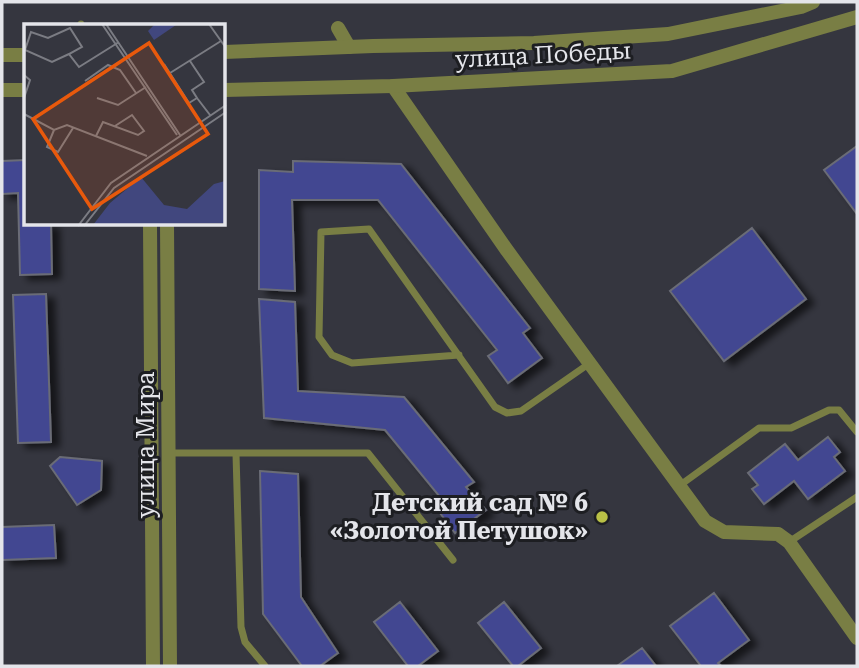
<svg xmlns="http://www.w3.org/2000/svg" width="859" height="668" font-family="'Roboto Serif',serif">
<style>
.building{fill:#424791;stroke:#6a6c76;stroke-width:2;filter:url(#shadow)}
.lines{fill:none;stroke-linecap:round;stroke-linejoin:round}
.service{stroke:#797e44;stroke-width:7}
.minor{stroke:#797e44;stroke-width:14}
.tertiary{stroke:#797e44;stroke-width:14}
.poi-dot{fill:#b9c046;stroke:#1d1e22;stroke-width:2.5}
.labels{text-anchor:middle;stroke-width:6;stroke-linejoin:round;paint-order:stroke}
.street-label{font-size:24px;fill:#e4e5ea;stroke:#1d1e22}
.poi-label{font-size:24px;font-weight:bold;fill:#e4e5ea;stroke:#1d1e22;text-anchor:end}
.inset-road{fill:none;stroke:#7b7c83;stroke-width:2}
.view{fill:#e8590c;fill-opacity:0.15;stroke:#e8590c;stroke-width:3.5}
.inset-edge{fill:none;stroke:#e4e5ea;stroke-width:3.5}
</style>
<defs>
<filter id="shadow"><feDropShadow dx="8" dy="4.5" stdDeviation="3.5" flood-color="#0009"/></filter>
</defs>
<rect width="100%" height="100%" fill="#35363f"/>
<path class="building" d="M857,146V214L824,170Z
M26,160V224H51L52,274L20,275L18,193L2,194V161Z
M293,161L401,164L530,328L523,333L542,358L508,383L488,356L497,350L378,200H292L295,291L259,289V170L293,172Z
M752,228L806,299L724,361L670,291Z
M46,294L51,442L18,443L13,295Z
M259,299L295,302L298,391L404,397L474,482L466,487L486,510L455,533L437,509L445,503L385,430L264,418Z
M828,437L840,452L834,457L845,471L808,499L794,481L764,504L752,489L758,485L748,473L785,444L798,460Z
M60,457L102,461L101,490L77,505L50,466Z
M260,471L298,474L301,597L338,653L320,666H302L263,614Z
M54,525L56,558L2,560V527Z
M714,593L749,640L718,663L721,666H701L670,626Z
M400,602L438,651L418,666H408L374,622Z
M504,602L541,648L518,666H513L478,623Z
M642,648L656,666H617Z"/>
<g class="lines">
<path class="service" d="M81,24V26
M459,355L352,363L332,355L319,337L321,232L369,229L495,407L507,413L521,411L590,363
M166,453H368L453,560
M236,454L241,627L245,642L265,666
M679,486L759,428H791L829,410H839L857,432
M789,542L857,497"/>
<path class="minor" d="M338,28L349,47
M393,86L506,249L705,521L724,532L778,534L789,542L857,638"/>
<path class="tertiary" d="M224,52L373,46L534,43L668,34L801,7L813,2
M2,55H26
M2,90H26
M224,90L393,86L672,71L857,17
M150,224L153,666
M167,224L170,666"/>
</g>
<circle class="poi-dot" cx="602" cy="517" r="7"/>
<g class="labels">
<g class="street-label">
<text transform="translate(543 55) rotate(-3)" y="8">улица Победы</text>
<text transform="translate(146 445) rotate(-90)" y="8">улица Мира</text>
</g>
<g class="poi-label">
<text x="588" y="511">Детский сад № 6<tspan x="588" dy="28">«Золотой Петушок»</tspan></text>
</g>
</g>
<g transform="translate(24 24)">
<rect width="201" height="201" fill="#35363f"/>
<path d="M117,153L140,181L163,185L190,160L201,157V199L69,201L86,179Z" fill="#41477e"/>
<path d="M131,0H152V1L130,16L124,7Z" fill="#41477e"/>
<path class="inset-road" d="M78,0L153,111M82,0L156,111M185,0L202,24M45,30L28,38L1,26L7,8L24,14L46,4L58,23L45,30L55,43L95,18M140,40L165,79L173,74L168,66L180,58L166,37M146,49L197,17M0,51L6,56L0,74M61,57L84,41L96,46L112,69M73,74L94,81L122,63M173,74L186,91M0,90L30,106L43,101L123,132M30,106L23,123L34,128L49,104M72,112L79,98L114,111L120,107L108,91L91,102M54,202L87,159L202,81M60,202L90,164L202,88"/>
<path class="view" d="M125,19L184,110L68,185L9,95Z"/>
<rect width="201" height="201" class="inset-edge"/>
</g>
<rect width="859" height="668" fill="none" stroke="#e4e5ea" stroke-width="7"/>
</svg>
